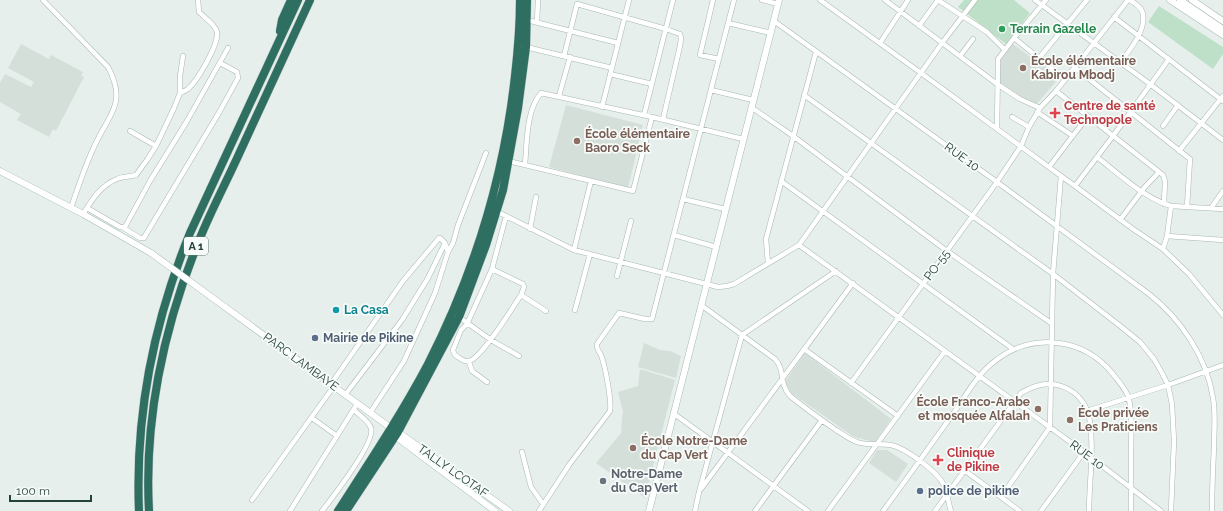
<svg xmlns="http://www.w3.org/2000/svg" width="1223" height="511" font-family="Raleway,sans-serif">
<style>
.built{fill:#d4dfda}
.green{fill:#bfe0c8}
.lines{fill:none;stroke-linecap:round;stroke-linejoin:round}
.street-casing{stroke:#a8b8b2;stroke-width:5.5}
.secondary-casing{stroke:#a4bbb3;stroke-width:7}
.highway-casing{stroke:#c2cac8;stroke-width:9}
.street{stroke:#fff;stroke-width:4.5}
.secondary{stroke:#fff;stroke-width:6}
.highway{stroke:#2f6f62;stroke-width:8}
.secondary-bridge-casing{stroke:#a4bbb3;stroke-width:7;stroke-linecap:butt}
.secondary-bridge{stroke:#fff;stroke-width:6}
.leisure-dot{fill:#2e9e5b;stroke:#f7fbf9;stroke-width:1.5}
.education-dot{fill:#8d6e63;stroke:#f7fbf9;stroke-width:1.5}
.health-dot{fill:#e0444e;stroke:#f7fbf9;stroke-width:1.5}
.culture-dot{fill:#0f9aa8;stroke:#f7fbf9;stroke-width:1.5}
.service-dot{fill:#5c6f8a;stroke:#f7fbf9;stroke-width:1.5}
.worship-dot{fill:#6b7280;stroke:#f7fbf9;stroke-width:1.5}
.labels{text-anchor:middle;stroke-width:3.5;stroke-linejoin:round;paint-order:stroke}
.shield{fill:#f7fbf9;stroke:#637a73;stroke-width:1}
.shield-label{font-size:11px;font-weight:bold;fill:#24423a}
.leisure-label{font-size:12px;font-weight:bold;fill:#27864d;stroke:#f7fbf9;text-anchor:start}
.education-label{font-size:12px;font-weight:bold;fill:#785e54;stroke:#f7fbf9;text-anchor:start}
.health-label{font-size:12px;font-weight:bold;fill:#be3a42;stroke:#f7fbf9;text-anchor:start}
.street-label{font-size:12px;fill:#24423a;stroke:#f7fbf9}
.culture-label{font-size:12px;font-weight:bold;fill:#0d838f;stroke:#f7fbf9;text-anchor:start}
.service-label{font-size:12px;font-weight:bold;fill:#4e5e75;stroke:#f7fbf9;text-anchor:start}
.worship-label{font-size:12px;font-weight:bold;fill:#5b616d;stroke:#f7fbf9;text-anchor:start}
</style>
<rect width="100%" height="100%" fill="#e6efeb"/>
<path class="built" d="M21,44L49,59L51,55L83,72L81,76L84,77L56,131L53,129L49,137L17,120L21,114L0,102V83L5,74L31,87L34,82L8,68Z
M1013,44L1059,78L1036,105L1000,86V59Z
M566,105L643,125L628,188L549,167Z
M644,343L660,350L670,351L681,356L676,378L638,367Z
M805,353L891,419L875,442L854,437L790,392L785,382Z
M640,369L675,380L645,498L596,463L621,433L622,418L623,412L618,392L638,386Z
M877,450H887L908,464L896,482L869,463Z"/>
<path class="green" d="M964,0H1014L1030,13L1006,44L958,7Z
M1159,6L1223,47V54L1213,69L1148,22Z"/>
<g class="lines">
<defs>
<path id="street" d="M43,0L108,67C128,104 108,115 94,147C85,166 78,187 71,208
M713,0L700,55L719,59
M762,0L778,4
M820,0L921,73L1061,176L1075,186L1133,229L1163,249L1189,274L1223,315
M885,0L997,84L1020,99L1040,108
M938,0L987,32L1005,50
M1035,0L1150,84L1223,140
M1046,0L1014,38L1065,79
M1114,17L1223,101
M527,20L618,43
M774,21L997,182L1149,294C1181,319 1207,358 1213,398C1216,414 1214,431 1214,447C1213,468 1212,490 1212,511
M537,22L538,0
M728,23L771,33
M919,26L938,0
M880,43L908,0
M526,47L612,68
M564,56L577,4L666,29L680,34L681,38L680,46L663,119
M960,56L973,39
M1039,58L1087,0
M1121,62C1130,49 1146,31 1143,14C1142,8 1135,3 1130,0
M1074,67L1190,159L1187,207
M610,74L652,84
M711,90L753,100
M1056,91L1163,175L1165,181L1164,204
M180,93C183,92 185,91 188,89C197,81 219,45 217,32C216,25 204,17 199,12L198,0
M804,95L1053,274L1119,325L1140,342L1154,359L1162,373L1168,385L1172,404L1174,441L1171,511
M559,96L570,57
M602,107L629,0
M751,107L793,136L947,251L1051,323
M1037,112L1073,136
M644,115L673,0
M1012,117L1029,127
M1163,126L1178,105
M997,129L998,64V59L1014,38
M130,131L156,146
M1179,151L1223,96
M1097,157C1119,174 1144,198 1171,206L1223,209
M508,161L633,191L652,117
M525,165C527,143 526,110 541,93L652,117L743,139
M1049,167L1088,116
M781,181L1013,349
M1075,186L1113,136L1169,59
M683,199L725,209
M87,208L120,227H125L150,181L187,121L228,48
M1211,208L1223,191
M496,211L574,250L718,287L727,286L734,284L799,245L942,43L975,0
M83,214C92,200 101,185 117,179C123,176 130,177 136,175L147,160L156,146L174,108L180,93V76L183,56
M1120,220L1144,188L1159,172
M122,227L140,238H144L145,236L220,111L238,78L237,72L220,63
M530,229L536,197
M674,235L716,247
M1167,236L1223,240
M799,245L1084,452L1161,511
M1163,249L1167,236L1171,206
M574,250L591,181
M448,252L453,243L458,225L486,153
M768,263L766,239L816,52
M492,269L523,284L524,287L521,295C513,307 481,359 469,361C466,362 463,360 461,359C456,356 454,355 453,350L461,330L467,324L492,269L506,216
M617,276L631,221
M521,295L546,311
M701,305L775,359C786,371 778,382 790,396C805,408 820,419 836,430C843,434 850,440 857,442C868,446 880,443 891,445C905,448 937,471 944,485C948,493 948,503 951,511
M575,310L590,254
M459,317L491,340L519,356
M804,349L898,416
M469,362L472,371L487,382
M851,383L997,182L1021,146L1029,127L1040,108L1056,91L1128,0
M331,384L403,281L439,238H440L445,243L428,278L402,320L345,395
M1087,411L1168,385L1223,365
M370,413L404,361L435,293L448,252L445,243
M673,413L808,511
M312,418L337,436
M522,452L531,487L543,504
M964,470L1020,511
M701,489L853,283
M1001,497L1050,427L1053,274L1061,176
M252,500L334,386
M290,511L357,404
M322,511C332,498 376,442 371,428C368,420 359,415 354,410
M539,511L569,465L610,411C612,402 605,365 601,355C599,351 596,349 597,344L619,313L645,319H652L734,0
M695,511L699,492L742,335L836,271
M755,511L822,420
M828,511L945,351
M883,511C906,480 928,449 950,418C964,399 976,375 995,361C1032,332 1083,337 1113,374C1118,381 1127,390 1129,399C1133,417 1131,436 1131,454C1131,473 1131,492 1131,511
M935,511L1021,393C1033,386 1047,381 1061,386C1073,390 1082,398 1087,410C1096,434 1089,484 1089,511
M1041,511L1084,452"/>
<path id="secondary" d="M1170,0L1223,35
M1180,0L1223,29
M1192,0L1223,21
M0,171L83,214L151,253
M210,296L391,428
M398,432L509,511
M395,436L495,511
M649,511L779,0"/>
<path id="highway" d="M280,31L282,20L291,0
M139,511C135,415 154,321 190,233L298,0
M149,511C144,422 163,330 196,248C208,216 225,185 239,154C263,103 286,51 310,0
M338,511C369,463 401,415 428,364C474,274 504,176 515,76C518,50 520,25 520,0
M346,511L398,432L407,415L459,317L486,245L503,190L518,108L526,47L527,0"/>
</defs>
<use href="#street" class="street-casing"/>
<use href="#secondary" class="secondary-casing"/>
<use href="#highway" class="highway-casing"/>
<use href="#street" class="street"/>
<use href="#secondary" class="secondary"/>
<use href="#highway" class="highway"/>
<defs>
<path id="secondary-bridge" d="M151,253L210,296"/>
</defs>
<use href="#secondary-bridge" class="secondary-bridge-casing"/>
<use href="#secondary-bridge" class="secondary-bridge"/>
</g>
<circle class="leisure-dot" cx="1002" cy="29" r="4"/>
<g class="education-dot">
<circle cx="1023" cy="68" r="4"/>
<circle cx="577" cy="141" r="4"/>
<circle cx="1038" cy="409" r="4"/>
<circle cx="1070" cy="420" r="4"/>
<circle cx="633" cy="448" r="4"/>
</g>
<g class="health-dot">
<path d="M1053 107h4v4h4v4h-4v4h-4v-4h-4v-4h4z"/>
<path d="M936 454h4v4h4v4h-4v4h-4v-4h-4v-4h4z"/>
</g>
<circle class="culture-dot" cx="336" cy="310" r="4"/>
<g class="service-dot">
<circle cx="315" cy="338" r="4"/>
<circle cx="920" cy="491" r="4"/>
</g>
<circle class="worship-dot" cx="603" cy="481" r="4"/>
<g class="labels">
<rect class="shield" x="184" y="237" width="24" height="18" rx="3"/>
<g class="shield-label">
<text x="196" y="250">A 1</text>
</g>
<g class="leisure-label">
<text x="1010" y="33">Terrain Gazelle</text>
</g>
<g class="education-label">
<text x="1031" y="65">École élémentaire<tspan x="1031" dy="14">Kabirou Mbodj</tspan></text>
<text x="585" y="138">École élémentaire<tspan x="585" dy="14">Baoro Seck</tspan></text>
<text x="1030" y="406" text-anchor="end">École Franco-Arabe<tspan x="1030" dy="14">et mosquée Alfalah</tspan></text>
<text x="1078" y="417">École privée<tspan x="1078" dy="14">Les Praticiens</tspan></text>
<text x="641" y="445">École Notre-Dame<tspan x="641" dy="14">du Cap Vert</tspan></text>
</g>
<g class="health-label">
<text x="1064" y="110">Centre de santé<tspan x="1064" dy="14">Technopole</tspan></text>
<text x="947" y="457">Clinique<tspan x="947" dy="14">de Pikine</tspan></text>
</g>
<g class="street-label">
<text transform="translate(962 157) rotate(36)" y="4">RUE 10</text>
<text transform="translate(937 265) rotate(-54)" y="4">PO-55</text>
<text transform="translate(301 362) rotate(36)" y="4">PARC LAMBAYE</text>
<text transform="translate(1087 455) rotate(37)" y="4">RUE 10</text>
<text transform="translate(453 471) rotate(35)" y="4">TALLY LCOTAF</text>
</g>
<g class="culture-label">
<text x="344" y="314">La Casa</text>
</g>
<g class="service-label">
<text x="323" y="342">Mairie de Pikine</text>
<text x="928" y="495">police de pikine</text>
</g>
<g class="worship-label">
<text x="611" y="478">Notre-Dame<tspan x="611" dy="14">du Cap Vert</tspan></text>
</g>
</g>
<path d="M10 495v6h81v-6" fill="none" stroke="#24423a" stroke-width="2"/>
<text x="16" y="495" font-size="12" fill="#24423a" stroke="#f7fbf9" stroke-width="3" paint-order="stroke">100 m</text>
</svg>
